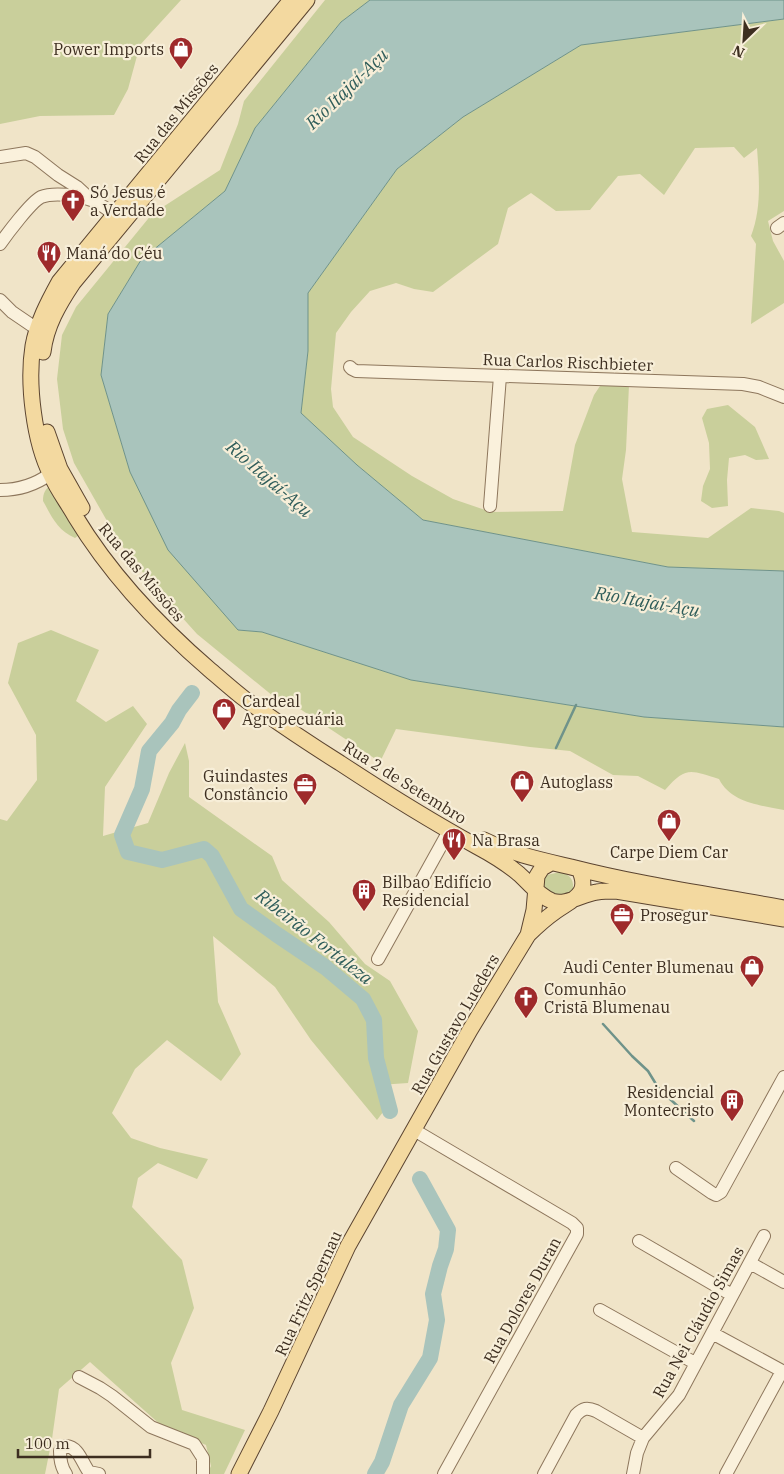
<svg xmlns="http://www.w3.org/2000/svg" width="784" height="1474" font-family="'IBM Plex Serif',serif">
<style>
.green{fill:#c9cf9b}
.water{fill:#a9c4bc;stroke:#6f938a}
.lines{fill:none;stroke-linecap:round;stroke-linejoin:round}
.stream{stroke:#6f938a;stroke-width:2.5}
.river{stroke:#a9c4bc;stroke-width:16}
.minor-casing{stroke:#8d765c;stroke-width:14}
.major-casing{stroke:#5b4430;stroke-width:17}
.minor{stroke:#faf1dc;stroke-width:12}
.major{stroke:#f3d9a0;stroke-width:15}
.labels{text-anchor:middle;stroke-width:4.5;stroke-linejoin:round;paint-order:stroke}
.poi-label{font-size:16px;fill:#3d2e20;stroke:#f7eed8;text-anchor:start}
.street-label{font-size:16px;fill:#3d2e20;stroke:#f7eed8}
.water-label{font-size:18px;font-style:italic;fill:#2f5d5a;stroke:#f7eed8}
</style>
<rect width="100%" height="100%" fill="#f0e4c8"/>
<path class="green" d="M0,0H181L140,45L128,89L114,115L40,116L0,124Z
M325,0H370L341,22L255,128L225,191L141,260L108,314L101,375L130,472L238,630L262,632L411,680L644,717L784,727V810C760,805 731,803 719,779C690,770 686,766 665,790L638,776L613,775L570,751L530,747L396,729L380,762L294,705L273,696L197,634L152,584L119,542L74,463L63,429L57,379L62,335L76,307L152,214L220,170L238,124L244,101Z
M784,19V211L768,221L773,241L784,261V303L751,324L756,244L751,236C762,208 759,177 757,148L744,158L734,147L695,148L664,195L640,174L618,176L590,210L556,211L531,193L508,208L498,244L433,292L414,289L396,283L370,291L351,312L336,333L331,389L333,407L353,437L412,476L453,499L491,512L563,511L575,445L594,395L600,386L629,385L626,450L622,479L632,532L708,538L751,508L779,511L784,513V571L668,567L423,520L357,465L301,413L308,351V293L397,169L463,117L581,45Z
M728,405L755,427L769,459L756,460L745,455L729,458L727,480L728,506L712,508L701,501L703,486L710,469L709,443L702,418L707,409Z
M52,484L79,535L75,538C57,530 52,517 43,501C43,493 45,489 52,484Z
M51,630L99,650L76,701L106,722L133,706L147,724L105,787L103,836L148,823L169,773L185,743L189,761V797L272,856L282,880L329,922L365,964L390,981L418,1031L408,1083L379,1085L386,1108L377,1120L311,1040L275,987L213,936L218,1002L241,1054L221,1081L167,1040L135,1069L112,1113L131,1138L160,1148L208,1159L197,1179L158,1163L138,1178L132,1207L182,1260L194,1308L171,1363L182,1410L245,1430L224,1474H207L211,1466L206,1445L163,1427L90,1362L59,1389L52,1439L45,1474H0V819L7,821L37,780L36,735L8,683L18,643Z
M560,872C571,875 574,880 573,891C565,897 550,900 544,888C544,887 543,880 543,880L547,875Z"/>
<path class="water" d="M370,0H784V19L581,45L463,117L397,169L308,293V351L301,413L357,465L423,520L668,567L784,571V727L644,717L411,680L262,632L238,630L168,550L130,472L101,375L108,314L141,260L225,191L255,128L341,22Z"/>
<g class="lines">
<path class="stream" d="M556,748L576,705
M603,1024L632,1056L648,1071L659,1089L694,1121"/>
<path class="river" d="M192,693L179,710L172,723L149,751L142,789L122,835L128,852L162,860L204,849L212,856L241,909L276,934L325,967L363,999L374,1020L376,1058L390,1111
M375,1474L382,1462L401,1405L430,1358L437,1320L433,1294L440,1266L446,1249L448,1230L420,1179"/>
<defs>
<path id="minor" d="M0,157L26,153L35,157L58,175L77,187L90,199
M777,228L784,223
M0,244C7,234 31,202 41,197C53,192 79,195 91,200C99,203 107,209 114,214
M0,300L12,312L37,329
M350,367L352,369L356,371L743,384L759,387L784,397
M0,490C18,490 35,485 50,474
M490,506L500,376
M378,959L449,831
M414,1130L572,1223L577,1228V1234L444,1474
M676,1168L712,1193L716,1195L721,1192L784,1077
M639,1241L732,1295
M750,1263L784,1282
M600,1310L695,1363
M712,1333L784,1372
M79,1377L100,1388L112,1396L151,1427L194,1444L203,1458V1474
M66,1474C61,1467 60,1460 60,1451L66,1446C79,1447 82,1463 89,1472L99,1474
M544,1474L576,1415C583,1408 587,1407 596,1411L643,1438
M633,1474L637,1453L643,1438L679,1395L764,1236
M726,1474L782,1371"/>
<path id="major" d="M291,0L59,282C48,302 37,323 33,346C27,383 34,442 51,475C57,489 67,502 75,516C110,574 158,625 210,670C222,680 234,691 246,700C277,722 308,743 340,763C384,792 429,820 476,846C491,854 506,863 519,874C529,883 539,896 552,901C566,906 582,894 597,892C603,891 609,891 616,891L784,919
M43,352C46,326 59,304 73,283L307,0
M47,432L60,469L82,508
M484,840C512,854 541,860 571,867C641,885 713,895 784,908
M529,934C537,926 546,918 556,911C573,899 591,894 579,869
M239,1474L271,1411L348,1246L470,1030L528,935L534,910L537,876L542,868L551,863"/>
</defs>
<use href="#minor" class="minor-casing"/>
<use href="#major" class="major-casing"/>
<use href="#minor" class="minor"/>
<use href="#major" class="major"/>
</g>
<defs>
<symbol id="shop-pin" viewBox="-11 -11 22 30"><path d="M0 17L-7.5 6A9.5 9.5 0 1 1 7.5 6Z" fill="#9e2a2b" stroke="#f7eed8"/><path d="M-5-2.5h2.3a2.7 3.5 0 0 1 5.4 0H5L5.5 6h-11ZM-1.5-2.5h3a1.5 2.3 0 0 0-3 0Z" fill="#fff"/></symbol>
<symbol id="church-pin" viewBox="-11 -11 22 30"><path d="M0 17L-7.5 6A9.5 9.5 0 1 1 7.5 6Z" fill="#9e2a2b" stroke="#f7eed8"/><path d="M-1.2-6h2.4v3.5h3.3v2.4h-3.3V6h-2.4V-.1h-3.3v-2.4h3.3Z" fill="#fff"/></symbol>
<symbol id="restaurant-pin" viewBox="-11 -11 22 30"><path d="M0 17L-7.5 6A9.5 9.5 0 1 1 7.5 6Z" fill="#9e2a2b" stroke="#f7eed8"/><path d="M-5-6h1v4h1v-4h1v4h1v-4h1v5L-1.5 .5V6h-2V.5L-5-1ZM5-6V6H3V1.5H1.5Q1.5-4 5-6Z" fill="#fff"/></symbol>
<symbol id="office-pin" viewBox="-11 -11 22 30"><path d="M0 17L-7.5 6A9.5 9.5 0 1 1 7.5 6Z" fill="#9e2a2b" stroke="#f7eed8"/><path d="M-6-3h4V-5.5h4V-3h4V5H-6ZM-1-4.5V-3h2v-1.5ZM-6 0V1H6V0Z" fill="#fff"/></symbol>
<symbol id="building-pin" viewBox="-11 -11 22 30"><path d="M0 17L-7.5 6A9.5 9.5 0 1 1 7.5 6Z" fill="#9e2a2b" stroke="#f7eed8"/><path d="M-4-6H4V6H1V3H-1V6H-4ZM-2.5-4.3h1.7v1.8h-1.7ZM.8-4.3h1.7v1.8H.8ZM-2.5-1h1.7V.8h-1.7ZM.8-1h1.7V.8H.8Z" fill="#fff"/></symbol>
</defs>
<g fill-rule="evenodd">
<use href="#shop-pin" x="167" y="35" width="28" height="38"/>
<use href="#church-pin" x="59" y="187" width="28" height="38"/>
<use href="#restaurant-pin" x="35" y="239" width="28" height="38"/>
<use href="#shop-pin" x="210" y="696" width="28" height="38"/>
<use href="#shop-pin" x="508" y="768" width="28" height="38"/>
<use href="#office-pin" x="291" y="771" width="28" height="38"/>
<use href="#shop-pin" x="655" y="807" width="28" height="38"/>
<use href="#restaurant-pin" x="440" y="826" width="28" height="38"/>
<use href="#building-pin" x="350" y="877" width="28" height="38"/>
<use href="#office-pin" x="608" y="901" width="28" height="38"/>
<use href="#shop-pin" x="738" y="953" width="28" height="38"/>
<use href="#church-pin" x="512" y="984" width="28" height="38"/>
<use href="#building-pin" x="718" y="1087" width="28" height="38"/>
</g>
<g class="labels">
<g class="poi-label">
<text x="164" y="55" text-anchor="end">Power Imports</text>
<text x="90" y="198">Só Jesus é<tspan x="90" dy="18">a Verdade</tspan></text>
<text x="66" y="259">Maná do Céu</text>
<text x="242" y="707">Cardeal<tspan x="242" dy="18">Agropecuária</tspan></text>
<text x="288" y="782" text-anchor="end">Guindastes<tspan x="288" dy="18">Constâncio</tspan></text>
<text x="540" y="788">Autoglass</text>
<text x="472" y="846">Na Brasa</text>
<text x="669" y="858" text-anchor="middle">Carpe Diem Car</text>
<text x="382" y="888">Bilbao Edifício<tspan x="382" dy="18">Residencial</tspan></text>
<text x="640" y="921">Prosegur</text>
<text x="734" y="973" text-anchor="end">Audi Center Blumenau</text>
<text x="544" y="995">Comunhão<tspan x="544" dy="18">Cristã Blumenau</tspan></text>
<text x="714" y="1098" text-anchor="end">Residencial<tspan x="714" dy="18">Montecristo</tspan></text>
</g>
<g class="street-label">
<text transform="translate(176 113) rotate(-51)" y="6">Rua das Missões</text>
<text transform="translate(568 362) rotate(2)" y="6">Rua Carlos Rischbieter</text>
<text transform="translate(142 572) rotate(50)" y="6">Rua das Missões</text>
<text transform="translate(405 782) rotate(32)" y="6">Rua 2 de Setembro</text>
<text transform="translate(455 1024) rotate(-60)" y="6">Rua Gustavo Lueders</text>
<text transform="translate(308 1293) rotate(-65)" y="6">Rua Fritz Spernau</text>
<text transform="translate(522 1300) rotate(-61)" y="6">Rua Dolores Duran</text>
<text transform="translate(698 1322) rotate(-61)" y="6">Rua Nei Cláudio Simas</text>
</g>
<g class="water-label">
<text transform="translate(347 89) rotate(-44)" y="6">Rio Itajaí-Açu</text>
<text transform="translate(269 479) rotate(41)" y="6">Rio Itajaí-Açu</text>
<text transform="translate(647 602) rotate(10)" y="6">Rio Itajaí-Açu</text>
<text transform="translate(314 937) rotate(38)" y="6">Ribeirão Fortaleza</text>
</g>
</g>
<g transform="translate(744 40) rotate(205)" stroke="#f7eed8" stroke-width="4" paint-order="stroke">
<path d="M0-4L9 19L0 12L-9 19Z" fill="#3d2e20"/>
<text y="-8" font-size="14" font-weight="bold" text-anchor="middle" fill="#3d2e20">N</text>
</g>
<path d="M18 1449v8h132v-8" fill="none" stroke="#3d2e20" stroke-width="2.5"/>
<text x="25" y="1449" font-size="15" fill="#3d2e20" stroke="#f7eed8" stroke-width="4" paint-order="stroke">100 m</text>
</svg>
